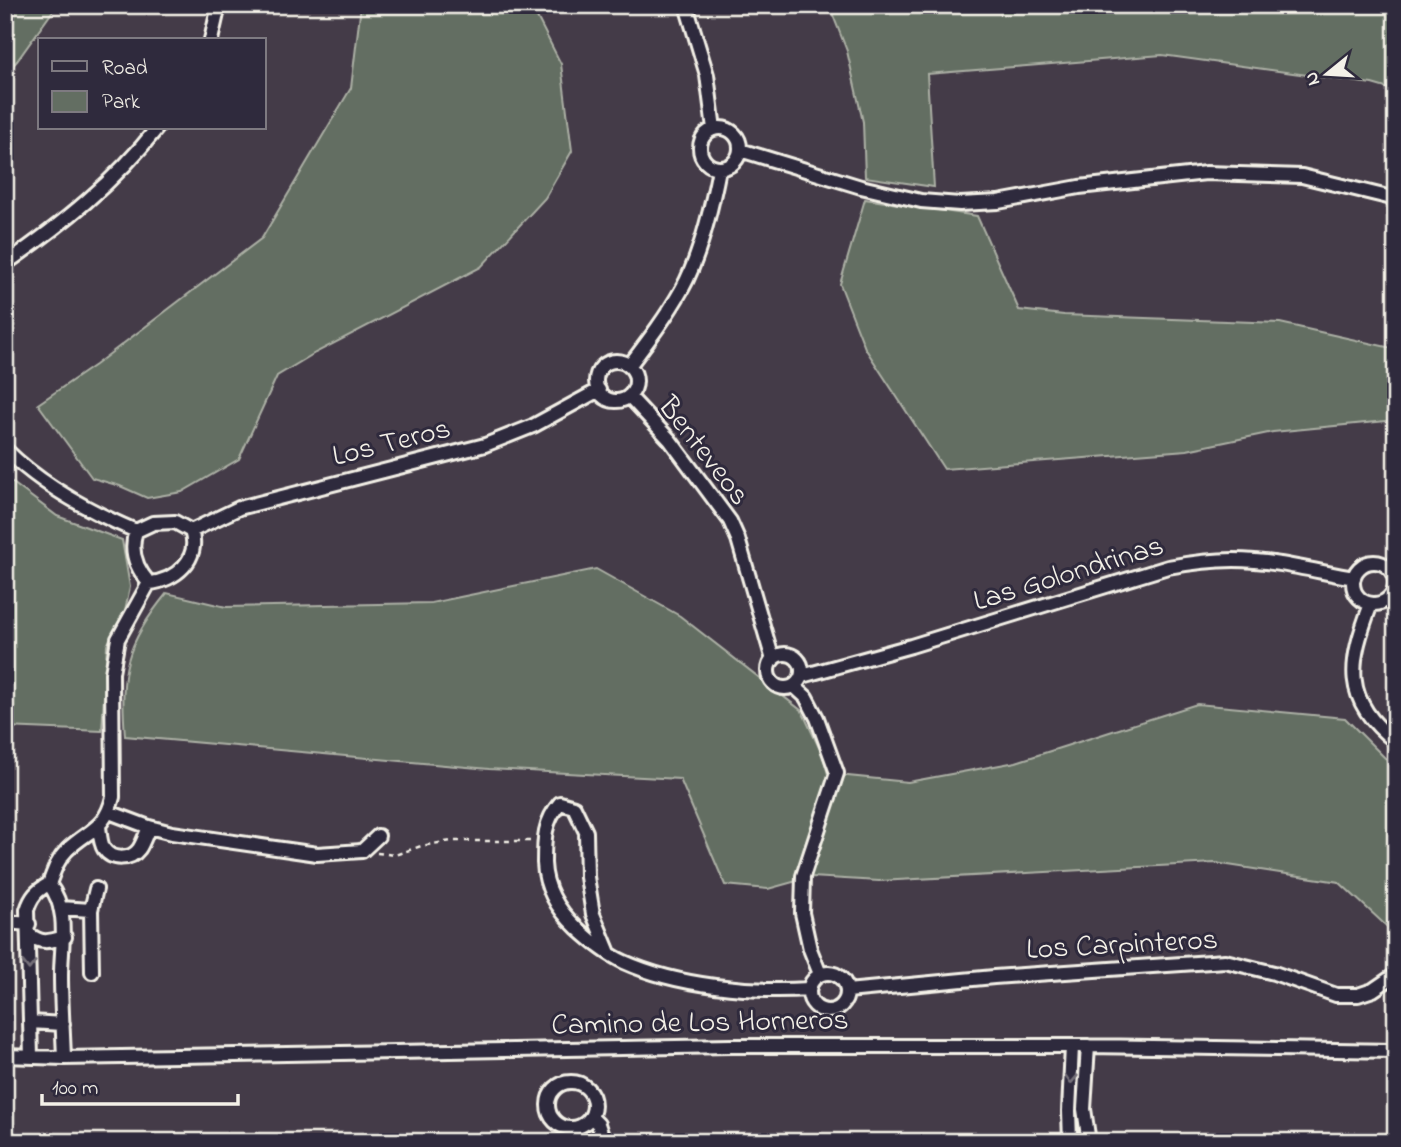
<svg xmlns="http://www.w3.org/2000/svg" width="1401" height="1147" font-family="'Indie Flower',sans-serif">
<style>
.green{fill:#636e62;stroke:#acb0a5;stroke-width:2}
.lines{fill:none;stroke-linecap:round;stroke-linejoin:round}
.minor-casing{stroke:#f4f1e8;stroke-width:18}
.path{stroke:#f4f1e8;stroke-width:2.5;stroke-dasharray:5 5;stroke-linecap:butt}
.minor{stroke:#2f2a3d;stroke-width:12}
.oneway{stroke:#747079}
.labels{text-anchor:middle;stroke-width:6;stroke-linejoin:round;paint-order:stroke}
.street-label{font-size:30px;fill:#f4f1e8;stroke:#2f2a3d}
</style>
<rect width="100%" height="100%" fill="#443b48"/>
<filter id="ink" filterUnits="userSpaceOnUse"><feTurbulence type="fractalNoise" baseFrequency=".0143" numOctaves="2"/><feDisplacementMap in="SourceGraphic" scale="14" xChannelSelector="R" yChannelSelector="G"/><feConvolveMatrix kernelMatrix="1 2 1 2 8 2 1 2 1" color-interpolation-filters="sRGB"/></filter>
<g filter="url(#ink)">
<path class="green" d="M5,5H57L17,61L5,74Z
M361,5H531L561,64L572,151L545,198L481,267L315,353L277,376L239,459L182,492L147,498L120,486L92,478L38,404L95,365L262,238L351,88Z
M829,5H1396V91L1372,84L1162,55L927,74L934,187L865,177L863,122L847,51Z
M865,199L977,216L1019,310L1064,315L1280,323L1396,349V420L1273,432L1187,450L944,469L865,348L840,284Z
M5,477L57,516L122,540L130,587L124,615L107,645L102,731L5,727Z
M596,569L680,616L802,711L823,756L828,774L908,782L1016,762L1197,704L1345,718L1396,769V935L1339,882L1215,863L879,881L811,877L768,889L725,885L680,779L489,769L125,736C120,671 125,644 167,593L226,607L431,603Z"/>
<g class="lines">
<defs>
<path id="minor" d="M686,5L707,75L714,129
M211,40L219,5
M700 148a20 20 0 1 1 40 0a20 20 0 1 1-40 0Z
M740,150L861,187L921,201L960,204L998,202L1079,187L1206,173L1302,176L1396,199
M5,264C61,225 115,182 157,128
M596 381a20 20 0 1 1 40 0a20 20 0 1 1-40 0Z
M629,366C648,341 667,316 682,289C700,257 712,205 719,169
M629,396L670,440L730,521L738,539L773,660
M5,449C40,484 91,512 136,531
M175,522L191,531C201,559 175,581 149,583C136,568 129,551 136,531L153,523Z
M191,531L239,508L485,445L533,426L599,390
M1353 583a21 21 0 1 1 42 0a21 21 0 1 1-42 0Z
M1371,604C1349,662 1341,700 1396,742
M768 671a17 17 0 1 1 34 0a17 17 0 1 1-34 0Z
M802,676L911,646L1168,567C1190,563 1212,560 1234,560C1274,560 1314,571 1354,578
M794,686L806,697L817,718L837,773L803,876L802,913L810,949L820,974
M109,812L149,827L172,833L317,854L362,851L378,836
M99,826C100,833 100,843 104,849C112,861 131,860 139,849C143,843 146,834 149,827
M49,884C70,911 61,945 61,975C61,1003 63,1030 64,1058
M60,908L91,910
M5,922L29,924
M29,934C41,945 51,941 65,937
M609,953L593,914L587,877L586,832L574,807L560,803C544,821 544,839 544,863C545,889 558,910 577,928C591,941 607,954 624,962C677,986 752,993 809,989
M92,972L91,910L96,889
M809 992a19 19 0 1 1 38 0a19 19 0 1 1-38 0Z
M847,991L994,977L1225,961L1274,973L1336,995H1358L1373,990L1392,977
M31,1022L63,1024
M1088,1046L1084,1109L1089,1142
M5,1056L64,1058L730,1046H1088L1396,1051
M31,1057L27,910C31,897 37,890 49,884C54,871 57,860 67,850C89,829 105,830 113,797L112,673L118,639L149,583
M548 1105a23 23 0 1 1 46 0a23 23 0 1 1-46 0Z
M591,1117L598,1124L604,1142
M1070,1142L1069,1111L1072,1046"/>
</defs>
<use href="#minor" class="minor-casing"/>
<path class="path" d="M377,853L395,855L421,846L451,841H533"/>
<use href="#minor" class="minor"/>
</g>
<defs><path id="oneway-chevron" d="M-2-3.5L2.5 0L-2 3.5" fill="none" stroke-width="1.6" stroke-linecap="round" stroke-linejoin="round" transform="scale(1.75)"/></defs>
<g class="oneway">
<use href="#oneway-chevron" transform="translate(29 965) rotate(90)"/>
<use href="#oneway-chevron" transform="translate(1071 1079) rotate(93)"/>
</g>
</g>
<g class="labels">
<g class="street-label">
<text transform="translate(391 441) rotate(-14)" y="10">Los Teros</text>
<text transform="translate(705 450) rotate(52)" y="10">Benteveos</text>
<text transform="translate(1068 572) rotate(-17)" y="10">Las Golondrinas</text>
<text transform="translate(1122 943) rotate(-3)" y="10">Los Carpinteros</text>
<text transform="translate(700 1021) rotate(-1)" y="10">Camino de Los Horneros</text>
</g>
</g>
<rect width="1401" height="1147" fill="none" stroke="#2f2a3d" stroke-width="28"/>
<rect x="14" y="14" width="1373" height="1119" fill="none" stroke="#f4f1e8" stroke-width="2.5" filter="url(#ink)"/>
<rect x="38" y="38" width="228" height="91" fill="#2f2a3d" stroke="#7e7a81" stroke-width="2"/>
<rect x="52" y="61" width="35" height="10" fill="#2f2a3d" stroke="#7e7a81" stroke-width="2"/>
<text x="102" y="74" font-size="21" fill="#f4f1e8">Road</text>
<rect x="52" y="91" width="35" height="21" fill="#636e62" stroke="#7e7a81" stroke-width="2"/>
<text x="102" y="108" font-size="21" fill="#f4f1e8">Park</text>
<g transform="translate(1327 74) rotate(252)" stroke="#2f2a3d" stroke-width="5" paint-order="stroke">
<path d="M0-5L12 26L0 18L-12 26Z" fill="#f4f1e8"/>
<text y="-10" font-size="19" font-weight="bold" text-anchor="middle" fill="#f4f1e8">N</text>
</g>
<path d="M42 1094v10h196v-10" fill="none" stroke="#f4f1e8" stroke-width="3.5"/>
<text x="52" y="1094" font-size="21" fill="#f4f1e8" stroke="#2f2a3d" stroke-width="5" paint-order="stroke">100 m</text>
</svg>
